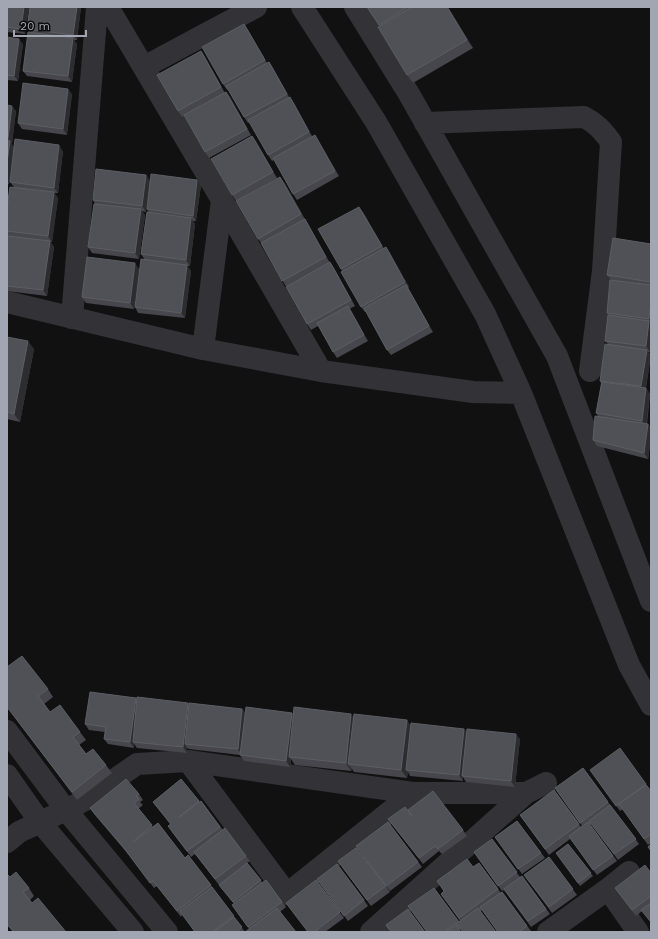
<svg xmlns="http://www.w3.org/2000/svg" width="658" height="939" font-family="'Work Sans',sans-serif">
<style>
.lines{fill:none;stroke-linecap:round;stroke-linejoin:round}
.minor{stroke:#323237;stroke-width:22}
.wall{fill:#46464c}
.shaded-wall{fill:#2d2d30}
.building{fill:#505157;stroke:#5d5e65}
</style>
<rect width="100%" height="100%" fill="#111112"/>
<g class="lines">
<path class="minor" d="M108,7L222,200L321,371
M302,7L376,122L485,314L521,393L629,665L651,705
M355,7L409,94L557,356L651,601
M144,67L256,7
M425,123L584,117C596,123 603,131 611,142L603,271L590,371
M7,302L203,349L321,371L473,392L521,393
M72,318L97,7
M203,349L222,200
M7,731L66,810L167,932
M188,761L287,894L413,793
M7,775L40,822L133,932
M7,842L19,832L66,810L85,800L137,764L188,761L413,793H526
M608,889L638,932
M371,932L526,793L546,783
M548,932L608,889L629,872"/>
</g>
<path class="wall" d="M7,7H29L25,34L7,32Z
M30,7H81L77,40H74L77,44L72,82L27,76L23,71L30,32L27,29Z
M367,7H448L473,48L413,83L407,75L380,26Z
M244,24L248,30L267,63L269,62L273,68L289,97L294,103L312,136L318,140L339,176L297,200L293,194L274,160L272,161L268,155L250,122L248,123L244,117L228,89L227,90L223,84Z
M7,37L23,44L18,81L7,80Z
M201,51L205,57L225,93L226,92L230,97L251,135L209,158L205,152L204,104L182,117L178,111Z
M72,94L67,135L22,129L18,123Z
M7,105L16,111L12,143H11L14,147L9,184H7Z
M252,136L256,141L277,178L236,201L232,195Z
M63,151L58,193H54L58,198L52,242H50L54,247L47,296L7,291V236H8L7,235V207L14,187L10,182Z
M146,175L150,181L197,180L201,185L196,221H193L195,224L190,266H187L191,271L185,318L138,313L135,307L145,260L141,254L149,213L147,209L148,195L146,212L142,211L145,215L139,259L92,253L88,247L95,204L93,200Z
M284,182L305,219L308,225L330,263L334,268L355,306L349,309L368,341L337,358L333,352L318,326L311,330L307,324L262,244L258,239Z
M363,212L384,249L390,253L409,287L408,288L433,332L391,355L387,350L366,312H365L361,307L341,269Z
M651,244V341L650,352H648L651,355L646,388L650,394L647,424H648L651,428V438L648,459L597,446L593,440L598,416L596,413L601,383L600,381L608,344L605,341L608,315L607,313L611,280L607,275Z
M139,269L134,309L86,303L82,297Z
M7,337L34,349L20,422L7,419Z
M7,667L48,689L53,697L44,704L50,712L80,732L86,740L79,745L86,754L106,765L112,773L77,800L7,707Z
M137,700L188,703L189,704L242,709L246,714L292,713L293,714L407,720L410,726L520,739L515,787L466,782L463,777V781L410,776L408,772L407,778L354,772L352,769L351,771L295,765L291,759L290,767L244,761L240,755L189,749L187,748V753L137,748L134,744V748L108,744L104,739L105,732L89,730L85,724Z
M583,768L639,844L618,860L591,823L590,824L617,861L597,875L570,839L549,855L520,815L554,790L581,827L582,826L555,788Z
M590,770L646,784L651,791V843L648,845L623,809L620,811Z
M181,779L200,802L201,801L223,830L246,856L250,861L247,863L263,883L266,880L286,907L280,912L296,932H195L182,915L181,917L157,886L154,888L128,854L94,814L90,808L139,794L143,800L140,802L143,805L138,809L153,827L185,858L211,885L215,891L245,932L249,929L236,911L234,904L219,885L232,875L219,885L195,854L191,857L172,832L170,824L153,802Z
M412,816L463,830L467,836L442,854L439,851L423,864L392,824Z
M517,821L545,858L522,874L495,837Z
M388,822L422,867L390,891L356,846Z
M492,839L520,877L522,876L550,914L531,927L504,890L502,891L474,852Z
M568,844L593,876L580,886L556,853Z
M549,857L577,895L552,913L524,875Z
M479,863L501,893L502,892L531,931L530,932H498L482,910L459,930L461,932H427L459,922L460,921L441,894Z
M342,867L386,886L390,892L371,906Z
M651,873V923L642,911L636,916L615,888Z
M7,874L10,877L29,888L34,896L30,900L32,903L66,932H13L7,925Z
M317,879L364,900L368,906L348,921Z
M316,880L344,918L325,932H308Z"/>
<path class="shaded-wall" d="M24,7H29L25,34L21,29Z
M77,7H81L77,40L73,35Z
M447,7H448L473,48L467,40Z
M244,24L248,30L269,66L265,60Z
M73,38L77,44L72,82L68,76Z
M19,39L23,44L18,81L14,76Z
M201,51L205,57L225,93L221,87Z
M269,62L273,68L291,100L287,94Z
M68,89L72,94L67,135L63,129Z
M226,92L230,97L251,135L247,129Z
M290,97L294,103L313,138L309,132Z
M12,106L16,111L12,143L8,138Z
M315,135L318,140L339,176L335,171Z
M252,136L256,141L277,178L273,172Z
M10,141L14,147L9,184L7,182V162Z
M59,145L63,151L58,193L54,188Z
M146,175L150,181L146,212L142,206Z
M280,177L284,182L305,220L301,214Z
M197,180L201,185L196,221L193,216Z
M54,192L58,198L52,242L48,236Z
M359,207L363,212L386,252L382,246Z
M141,209L145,215L139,259L135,253Z
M191,218L195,224L190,266L186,260Z
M50,241L54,247L47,296L43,290Z
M386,247L390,253L409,287L405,282Z
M330,262L334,268L355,306L351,300Z
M135,263L139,269L134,309L130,303Z
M187,265L191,271L185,318L181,313Z
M406,285L410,291L433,332L429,326Z
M651,303V322L649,319Z
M348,306L352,312L368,341L364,335Z
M649,321L651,324V341L650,352L646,346Z
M28,341L34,349L20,422L14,414Z
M647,350L651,355L645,392L641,386Z
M646,388L650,394L646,427L642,421Z
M648,424L651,428V438L648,459L644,453Z
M136,698L140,704L133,742L134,744V748L130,742Z
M188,703L192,709L185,744L187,748V753L183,747Z
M242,709L246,715L242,755L238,749Z
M292,713L296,719L289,757L291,759L290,767L286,761Z
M351,714L357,722L348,764L352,769L351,771L346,763Z
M407,720L412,728L406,770L408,772L407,778L401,770Z
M464,729L468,734L462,776L463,777V781L459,775Z
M516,734L520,739L515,787L511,781Z"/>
<path class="building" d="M7,7H24L21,29L7,27Z
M30,7H77L73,35L27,29Z
M367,7H408L379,25Z
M412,7H447L467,40L407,75L378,27Z
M244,24L265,60L223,84L202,47Z
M28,32L73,38L68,76L23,71Z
M7,37L19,39L14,76L7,75Z
M201,51L221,87L178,111L157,75Z
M269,62L287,94L244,117L226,86Z
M23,83L68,89L63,129L18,123Z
M226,92L247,129L205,152L184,115Z
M290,97L309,132L268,155L248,120Z
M7,105L12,106L8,138L7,137Z
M315,135L335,171L293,194L273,158Z
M252,136L273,172L232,195L211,159Z
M15,139L59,145L54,188L10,182Z
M7,141H10L7,162Z
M96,169L146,175L142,206L93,200Z
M151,174L197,180L193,216L147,209Z
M280,177L301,214L258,239L236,201Z
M10,187L54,192L48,236L7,231V207Z
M94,204L141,209L135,253L88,247Z
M359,207L382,246L341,269L318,229Z
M147,212L191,218L186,260L141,254Z
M305,219L326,257L282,281L261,243Z
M7,236L50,241L43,290L7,286Z
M613,238L651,244V282L607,275Z
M386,247L405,282L361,307L341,272Z
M87,257L135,263L130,303L82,297Z
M141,259L187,265L181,313L135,307Z
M330,262L351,300L307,324L286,287Z
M610,280L651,285V303L649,319L607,313Z
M406,285L429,326L387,350L364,308Z
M348,306L364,335L333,352L317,323Z
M608,315L649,321L646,346L605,341Z
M7,337L28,341L14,414L7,412Z
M605,344L647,350L641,386L600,381Z
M602,382L646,388L642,421L596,413Z
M595,416L648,424L644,453L593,440Z
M22,656L48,689L38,696L50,712L60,705L80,732L73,737L86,754L93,749L106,765L72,792L7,707V667Z
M90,692L136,698L130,742L104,739L106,727L85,724Z
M137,697L188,703L183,747L133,742Z
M189,703L242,709L238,749L185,744Z
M246,707L292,713L286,761L240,755Z
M294,707L351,714L346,763L289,757Z
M354,714L407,720L401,770L348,764Z
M411,723L464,729L459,775L406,770Z
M467,729L516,734L511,781L462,776Z
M620,748L646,784L616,806L590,770Z
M583,768L608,802L580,823L555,788Z
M126,779L139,794L136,796L139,799L134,803L152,825L133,842L158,823L185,858L188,855L211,885L177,911L153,881L150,883L124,848L90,808Z
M181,779L199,801L179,817L201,801L220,827L187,851L168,826L171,824L153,802Z
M646,785L651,791V834L644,839L619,804Z
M554,790L579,824L545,849L520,815Z
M433,791L463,830L438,849L435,846L419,858L388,819L405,807L412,816L408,810Z
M610,805L636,839L614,854L589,821Z
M517,821L541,853L518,869L495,837Z
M388,822L418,862L386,886L356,846Z
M588,822L613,856L593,870L569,836Z
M225,828L246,856L215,879L194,852Z
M492,839L517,872L498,886L474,852Z
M568,844L591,873L578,883L556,853Z
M651,844V851L648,847Z
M356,848L386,886L367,900L338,861Z
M549,857L573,889L549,907L524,875Z
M467,859L473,867L479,863L498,889L459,918L441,894L444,891L437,881Z
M247,863L261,880L233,902L219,885Z
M337,864L364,900L344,916L317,879Z
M645,865L651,873V896L632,910L615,888Z
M16,872L29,888L23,892L32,903L38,898L66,932H14L7,924V874L10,877Z
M522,876L546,909L528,921L504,889Z
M266,880L282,902L248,927L232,905Z
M316,880L340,912L314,932H308L286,903Z
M212,887L234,916L212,932H195L180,911Z
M434,888L459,922L478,908L496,932H463L456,923L444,932H427L408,906Z
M502,892L527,926L519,932H498L480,907Z
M651,903V922L641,910Z
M277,908L296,932H245Z
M408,909L425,932H391L386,925Z
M234,917L242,927L236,932H214Z
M456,925L461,932H446Z"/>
<rect width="658" height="939" fill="none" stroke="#a2a6b2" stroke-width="16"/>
<path d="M14 30v6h72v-6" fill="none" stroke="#a2a6b2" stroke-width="2"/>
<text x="20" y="30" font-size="12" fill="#a2a6b2" stroke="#0c0c0d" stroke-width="3" paint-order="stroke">20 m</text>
</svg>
